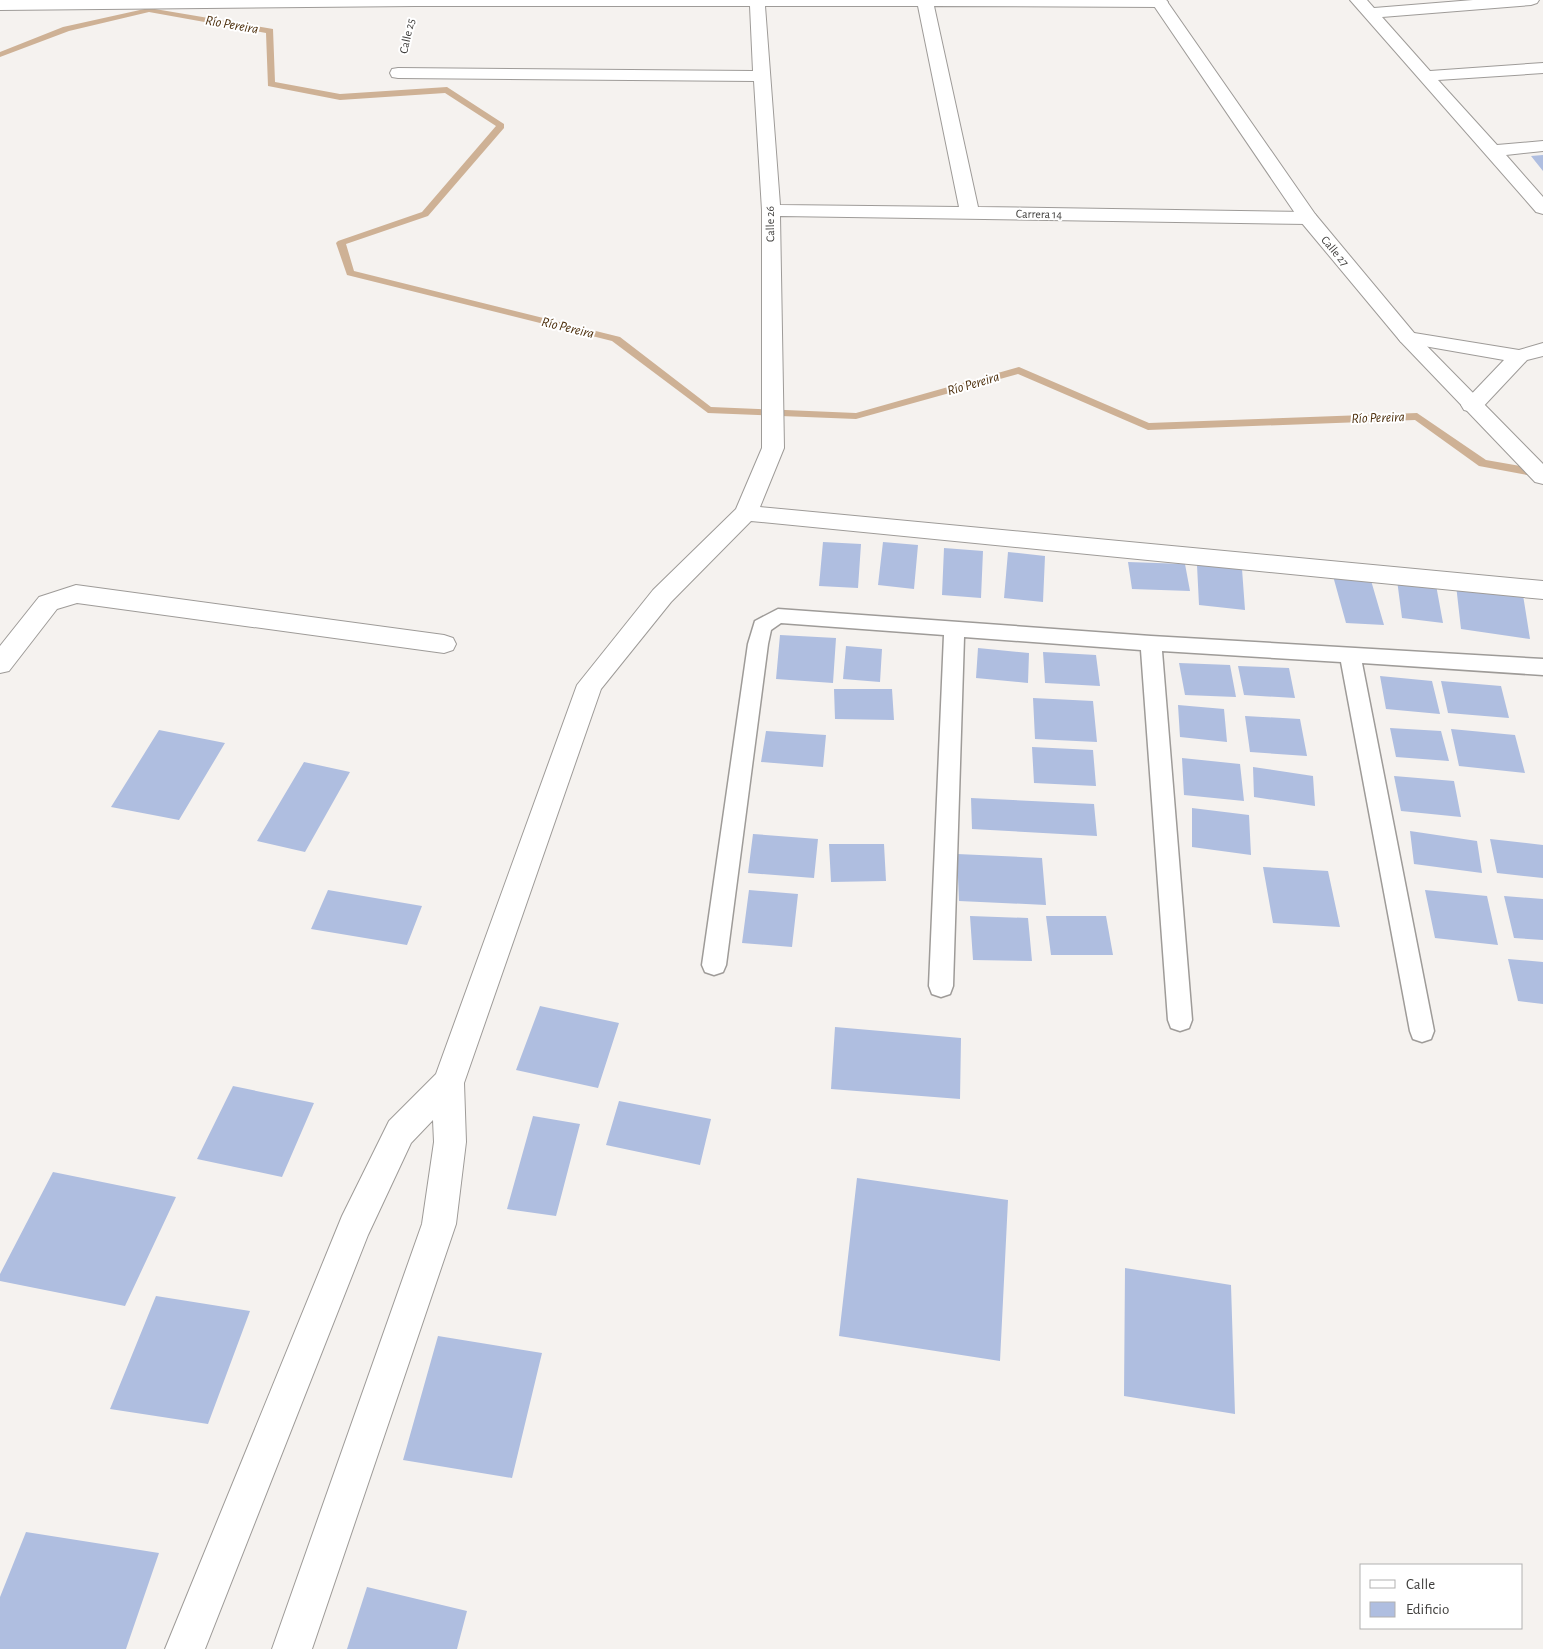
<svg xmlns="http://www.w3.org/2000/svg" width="1543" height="1649" font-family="'Alegreya Sans',sans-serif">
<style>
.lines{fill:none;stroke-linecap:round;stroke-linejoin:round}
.stream{fill:#ceb195;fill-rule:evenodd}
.building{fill:#afbee0}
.lane-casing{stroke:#9e9b98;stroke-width:3}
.street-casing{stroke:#9e9b98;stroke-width:2}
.primary-casing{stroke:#9e9b98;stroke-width:2}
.path{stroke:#918f8c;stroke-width:2;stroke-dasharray:2 2.5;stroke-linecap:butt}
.lane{fill:#fff;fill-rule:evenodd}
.street{fill:#fff;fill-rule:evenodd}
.primary{fill:#fff;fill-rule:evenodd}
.labels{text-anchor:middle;stroke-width:4;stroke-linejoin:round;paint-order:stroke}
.far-street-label{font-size:12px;fill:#3e3d3b;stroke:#fff}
.far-water-label{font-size:14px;font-style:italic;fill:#4c2e0b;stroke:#fff}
</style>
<rect width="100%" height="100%" fill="#f5f2ef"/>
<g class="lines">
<path class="stream" d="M149,8L273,29L275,82L340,94L447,87L504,124V128L428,216L346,244L354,271L620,337L711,407L856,413L1019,367L1149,423L1417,413L1486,460L1543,470V478L1479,466L1415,420L1148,430L1018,374L856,419L708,413L612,341L347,275L336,243L338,241L422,212L496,126L445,93L340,100L268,86L266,33L149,12L69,31L0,57V52L63,27Z"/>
</g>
<path class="building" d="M1543,155V171L1531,156Z
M823,542L861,544L858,588L819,586Z
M883,542L918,545L914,589L878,585Z
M944,548L983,551L981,598L942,595Z
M1008,552L1045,556L1043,602L1004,598Z
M1128,562L1185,564L1190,591L1132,589Z
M1197,565L1242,569L1245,610L1199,605Z
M1333,576L1370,577L1384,625L1346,623Z
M1397,580L1436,585L1443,623L1402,618Z
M1456,585L1523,595L1530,639L1461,629Z
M780,635L836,638L833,683L776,679Z
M846,646L882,649L880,682L843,679Z
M978,648L1029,653L1028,683L976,678Z
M1043,652L1096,655L1100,686L1045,683Z
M1179,663L1230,665L1236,697L1185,695Z
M1238,666L1289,668L1295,698L1244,695Z
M1380,676L1432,681L1440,714L1386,709Z
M1441,681L1501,686L1509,718L1448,713Z
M834,689H892L894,720L835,719Z
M1033,698L1093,701L1097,742L1035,739Z
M1178,705L1224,709L1227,742L1180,737Z
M1245,716L1300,719L1307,756L1250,752Z
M1390,728L1441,731L1449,761L1396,757Z
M1451,729L1515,735L1525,773L1459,766Z
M159,730L225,743L179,820L111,807Z
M766,731L826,735L823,767L761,762Z
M1032,747L1093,750L1096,786L1034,783Z
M1182,758L1240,764L1244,801L1184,795Z
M304,762L350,772L305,852L257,841Z
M1253,767L1313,776L1315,806L1254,797Z
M1394,776L1454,781L1461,817L1401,811Z
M971,798L1094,804L1097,836L972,829Z
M1192,808L1249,815L1251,855L1192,847Z
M1410,831L1477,841L1482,873L1414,864Z
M753,834L818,839L814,878L748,873Z
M1490,839L1543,845V878L1497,873Z
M829,844H884L886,881L831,882Z
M957,854L1042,858L1046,905L959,901Z
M1263,867L1328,871L1340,927L1273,923Z
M328,890L422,906L407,945L311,929Z
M749,890L798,894L792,947L742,943Z
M1425,890L1487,896L1498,945L1435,938Z
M1504,896L1543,899V940L1514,938Z
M970,916L1028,918L1032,961L973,960Z
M1046,916H1106L1113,955H1051Z
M1508,959L1543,962V1004L1518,1001Z
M540,1006L619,1023L598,1088L516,1070Z
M835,1027L961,1038L960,1099L831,1089Z
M233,1086L314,1103L282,1177L197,1159Z
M619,1101L711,1119L700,1165L606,1145Z
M533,1116L580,1124L556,1216L507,1209Z
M53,1172L176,1197L125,1306L0,1281V1274Z
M857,1178L1008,1200L1000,1361L839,1336Z
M1125,1268L1231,1285L1235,1414L1124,1396Z
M156,1296L250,1311L208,1424L110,1409Z
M438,1336L542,1353L512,1478L403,1460Z
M26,1532L159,1553L126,1649H0V1597Z
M367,1587L467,1611L457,1649H347Z"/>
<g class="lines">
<defs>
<path id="lane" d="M778,609L1151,636L1543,659V675L1362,663L1434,1031L1431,1039L1422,1042L1413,1039L1410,1031L1341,662L1162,651L1192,1020L1189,1028L1180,1031L1171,1028L1168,1020L1141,650L964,637L953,986L950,994L941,997L932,994L929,986L944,635L781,623L771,630L768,644L726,965L723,972L714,975L705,972L702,965L748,644L755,621Z"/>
<path id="street" d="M0,0H1166L1168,2L1166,5L1160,7L934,6L978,207L1308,212L1315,214L1317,218L1315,222L1308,224L780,216L784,448L760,507L1543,581V599L751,521L671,602L601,689L464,1083L466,1142L456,1224L312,1649H272L422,1224L434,1142L433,1120L411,1143L368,1235L205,1649H165L342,1216L389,1121L436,1074L577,685L653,590L736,509L762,448V210L754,81L398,78L392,77L390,73L392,69L398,68L753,71L750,6H415L0,10ZM765,6H918L959,207L780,205Z
M1350,0H1367L1374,8L1473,0H1539L1537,3L1531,5L1382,17L1430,71L1543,63V73L1438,80L1497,145L1543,141V151L1506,155L1543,197V214L1536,212Z
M1408,332L1519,350L1543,343V356L1527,360L1480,410L1472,412L1464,410L1461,405L1504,360L1401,342L1398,338L1401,334Z
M76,585L444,635L453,638L456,644L453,650L444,653L77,603L57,609L9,671L0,673V646L39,597Z"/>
<path id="primary" d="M1150,0H1166L1315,214L1415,334L1543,464V484L1535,482L1401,342L1301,222Z"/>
</defs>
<use href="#lane" class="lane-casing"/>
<use href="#street" class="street-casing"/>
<use href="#primary" class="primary-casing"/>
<path class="path" d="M405,43L408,30"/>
<use href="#lane" class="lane"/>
<use href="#street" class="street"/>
<use href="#primary" class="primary"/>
</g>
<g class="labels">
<g class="far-street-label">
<text transform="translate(407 36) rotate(-77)" y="4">Calle 25</text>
<text transform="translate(1039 214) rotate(1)" y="4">Carrera 14</text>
<text transform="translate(770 224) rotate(-91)" y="4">Calle 26</text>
<text transform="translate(1335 251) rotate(50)" y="4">Calle 27</text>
</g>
<g class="far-water-label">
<text transform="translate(232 24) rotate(10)" y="5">Río Pereira</text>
<text transform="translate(568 327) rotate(14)" y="5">Río Pereira</text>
<text transform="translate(973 383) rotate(-16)" y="5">Río Pereira</text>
<text transform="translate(1378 417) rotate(-2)" y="5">Río Pereira</text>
</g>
</g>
<rect x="1360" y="1564" width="162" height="65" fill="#ffffff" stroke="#b2b1b1"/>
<rect x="1370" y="1580" width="25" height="8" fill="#ffffff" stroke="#b2b1b1"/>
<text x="1406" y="1589" font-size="15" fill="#3e3d3b">Calle</text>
<rect x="1370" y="1602" width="25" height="15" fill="#afbee0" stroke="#b2b1b1"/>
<text x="1406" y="1614" font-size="15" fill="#3e3d3b">Edificio</text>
</svg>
